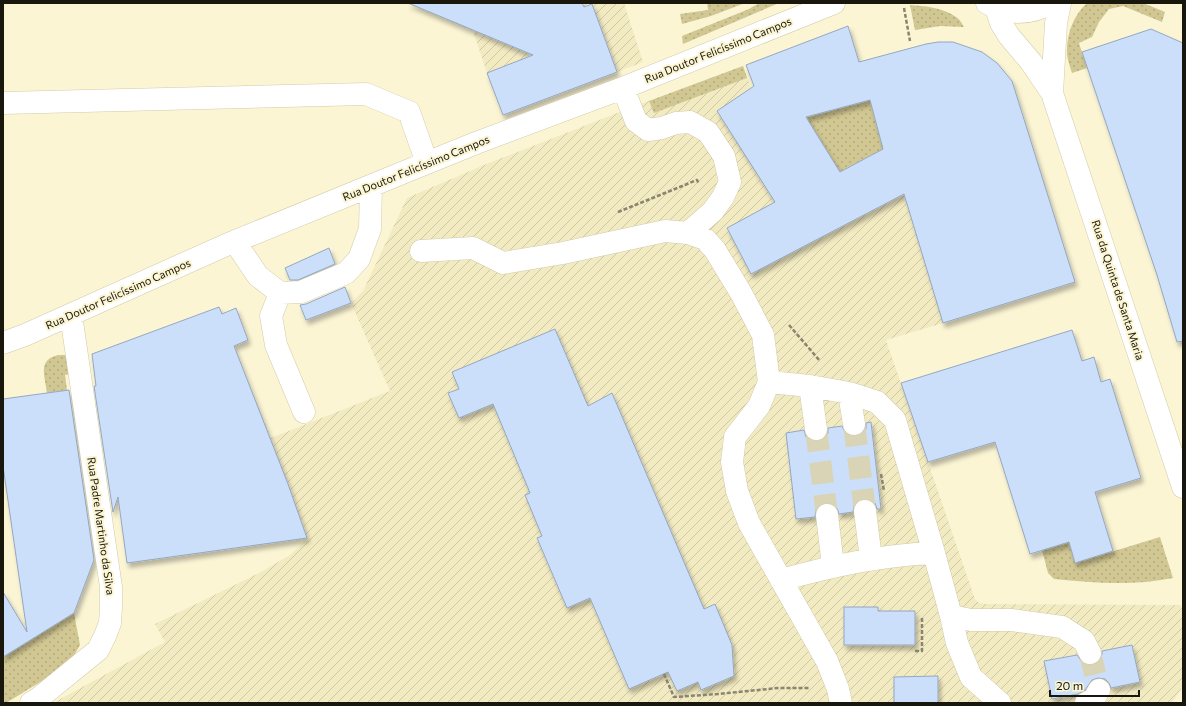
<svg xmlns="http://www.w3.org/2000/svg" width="1186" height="706" font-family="Commissioner,sans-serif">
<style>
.industrial{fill:url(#industrial-furrows)}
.green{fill:url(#green-dots)}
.building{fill:#cbdffa;stroke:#95a7c1;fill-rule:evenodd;filter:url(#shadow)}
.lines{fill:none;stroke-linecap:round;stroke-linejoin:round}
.minor-tunnel{stroke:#d9d4b6;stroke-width:22;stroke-dasharray:22 11;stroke-linecap:butt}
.minor-casing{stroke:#d2cbab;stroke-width:23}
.major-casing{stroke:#d2cbab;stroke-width:23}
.path{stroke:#89856f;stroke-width:2.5;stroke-dasharray:4 2;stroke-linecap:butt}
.minor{stroke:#fff;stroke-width:22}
.major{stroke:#fff;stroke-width:22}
.labels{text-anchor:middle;stroke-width:4;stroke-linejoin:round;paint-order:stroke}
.street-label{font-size:11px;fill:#19170b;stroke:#fbf5d4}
</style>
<defs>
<pattern id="industrial-furrows" width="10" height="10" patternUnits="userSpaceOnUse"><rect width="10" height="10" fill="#f2eac1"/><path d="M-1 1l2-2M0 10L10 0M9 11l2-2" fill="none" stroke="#cfc8a4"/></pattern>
<pattern id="green-dots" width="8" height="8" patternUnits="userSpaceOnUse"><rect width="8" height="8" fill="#d1c792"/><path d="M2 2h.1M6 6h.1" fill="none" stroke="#b3aa7d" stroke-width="1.8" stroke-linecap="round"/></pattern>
<filter id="shadow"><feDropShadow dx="2.5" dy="4.5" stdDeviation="2" flood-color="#0004"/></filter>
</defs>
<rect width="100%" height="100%" fill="#fbf5d4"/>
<path class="industrial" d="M405,3H624L643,62L617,72L603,33L552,52L551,49L487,73L473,31Z
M743,66L751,88L804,118L889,146L943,323L886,340L975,599L979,603L985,604L1181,605L1183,614V686L1172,703H53L165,642L155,624L259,573L290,555L307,539L202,552L178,395L243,369L271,438L390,391L351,303L363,291L407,198L484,165L630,108Z"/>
<path class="green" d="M707,3H745L711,16L682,24L680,14L708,10Z
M759,3H779L683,44L682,36L749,9Z
M1087,3H1143L1165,12L1162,22L1123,6L1109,9L1099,22L1092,37L1079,43L1087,68L1072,73C1070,67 1068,61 1067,55C1066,35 1073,16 1087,3Z
M910,5C925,6 944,8 956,17C960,19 962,24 964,27L940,26L915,30Z
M743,66L747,78L654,113L649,101Z
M870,100L883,149L839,172L804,118Z
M58,355H65L70,358L74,374L65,375L67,390L47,393C45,376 37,360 58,355Z
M1160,537L1173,578C1133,586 1094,583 1054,579L1048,573L1042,550L1069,542L1075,563Z
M74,613L80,645L72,659L60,670L6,703H3V657Z"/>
<path class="building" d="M408,3H582L584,7L592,4L617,72L503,115L487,73L533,55Z
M848,26L859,62L926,44L938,42H953L982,52L997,63L1012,81L1075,282L943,323L904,194L751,274L727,228L775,202L717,111L754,86L746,65ZM870,100L883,149L840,172L806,117Z
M1151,29L1183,43V341L1177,342L1157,275L1082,52Z
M329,248L335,264L298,280H290L285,268Z
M345,287L351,303L306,320L300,305L306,304Z
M219,307L222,314L236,308L248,340L234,346L288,484L307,538L127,563L118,497L113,512L94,386H96L92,354Z
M555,329L588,406L612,393L704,609L715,604L732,645L734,676L701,690L698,682L677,691L668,672L629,689L590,598L567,608L537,538L542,536L525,495L530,493L493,404L459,418L448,393L459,389L452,372Z
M1072,330L1082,361L1094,357L1101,382L1110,379L1141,478L1095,492L1113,551L1075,563L1069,542L1030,554L995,442L928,462L901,383Z
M69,390L94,560L74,613L3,657V592L27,632L3,466V399Z
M871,422L881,509H877L875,503L870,500L864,499L857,501L854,506L853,512L839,514L837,508L832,504L825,503L819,505L816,510L815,517L796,519L786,433L804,430L806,437L812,441H817L824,439L828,433V428L842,426L845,432L849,436H856L862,433L866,429V423Z
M844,607H878V611H915V645H844Z
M1132,645L1140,682L1111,688L1109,683L1105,679L1098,678L1092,680L1085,690L1078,694L1052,699L1044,661L1077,655L1083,663L1090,665L1095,664L1100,660L1102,654V651Z
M938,676V703H894V677Z"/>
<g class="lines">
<path class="minor-tunnel" d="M854,424L865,511
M816,429L827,515
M1090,653L1099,690"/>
<defs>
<path id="minor" d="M996,8L1001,23L1009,36L1031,62L1052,93L1183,487
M623,88L636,121L648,130L662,128L676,123L690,122L708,132L724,156L730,182L723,197L713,211L688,233
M1052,93L1056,23L1060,3
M3,103L366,94L409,112L427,163
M235,242L258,276L280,293L301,292L346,273L359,259L370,229L371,186
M421,251L473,248L503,263L563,253L665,231L688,233L705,239L715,250L741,293L763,335L769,382L759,406L735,437L732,462L737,491L749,523L827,661L838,689L841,703
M280,293L271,316L276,345L304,412
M3,343L25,335L226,245L402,173L476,143L623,88L834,3
M769,382L810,386L849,393L877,402L895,420L934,553L951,616L971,620H1011L1062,627L1084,641L1090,653
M810,386L816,429
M849,393L854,424
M865,511L871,559
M827,515L833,566
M781,580C832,566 881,555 934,553
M951,616L957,643L971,677L1000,703
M31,703L39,698L98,650L105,636L110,623L111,608V587L71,315
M1086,703L1094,699L1099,690"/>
<path id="major" d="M987,3C1007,15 1031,15 1050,3"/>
</defs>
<use href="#minor" class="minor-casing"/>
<use href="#major" class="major-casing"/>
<path class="path" d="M904,8L910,41
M618,212L697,180L699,184
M789,325L820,361
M881,474L884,491
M915,651H922V617
M664,674L674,697L718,694L778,688H810"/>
<use href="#minor" class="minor"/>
<use href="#major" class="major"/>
</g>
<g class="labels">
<g class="street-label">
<text transform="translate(718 50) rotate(-22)" y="4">Rua Doutor Felicíssimo Campos</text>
<text transform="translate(416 168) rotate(-22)" y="4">Rua Doutor Felicíssimo Campos</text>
<text transform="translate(1118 290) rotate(72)" y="4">Rua da Quinta de Santa Maria</text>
<text transform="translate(118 294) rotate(-24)" y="4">Rua Doutor Felicíssimo Campos</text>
<text transform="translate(101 526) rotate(82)" y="4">Rua Padre Martinho da Silva</text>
</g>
</g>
<rect width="1186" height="706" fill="none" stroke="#19170b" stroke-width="8"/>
<path d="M1050 690v6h89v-6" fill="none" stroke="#19170b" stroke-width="2"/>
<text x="1056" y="690" font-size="12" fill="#19170b" stroke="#fbf5d4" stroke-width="3" paint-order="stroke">20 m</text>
</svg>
